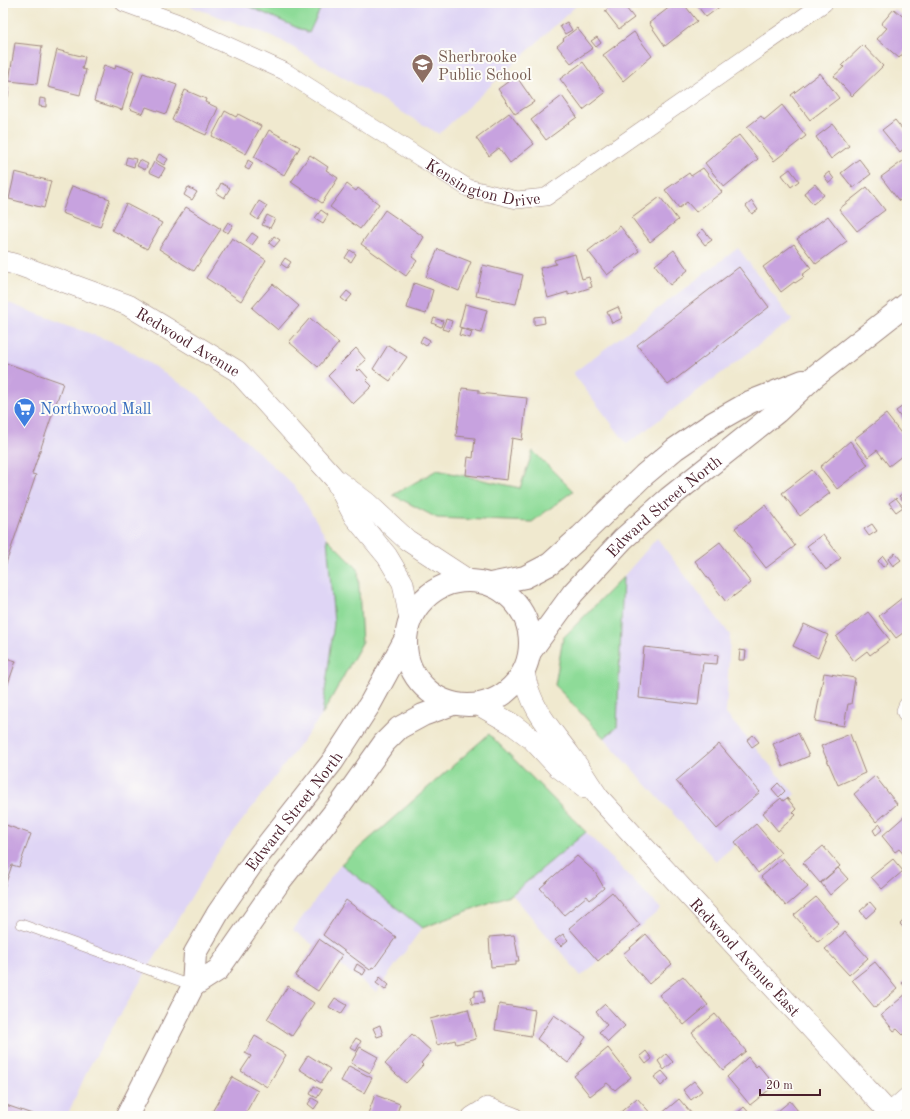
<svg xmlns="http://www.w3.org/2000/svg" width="910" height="1119" font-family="'Old Standard TT',serif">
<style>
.built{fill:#dfd5f5}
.green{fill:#8edb98;stroke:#6c7d62}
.building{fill:#c7a2df}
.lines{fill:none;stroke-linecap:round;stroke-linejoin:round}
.service-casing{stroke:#9d847d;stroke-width:10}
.minor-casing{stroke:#9d847d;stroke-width:18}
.tertiary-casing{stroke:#9d847d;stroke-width:22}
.secondary-casing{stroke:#9d847d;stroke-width:24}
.service{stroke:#fff;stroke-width:9}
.minor{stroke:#fff;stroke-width:17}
.tertiary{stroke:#fff;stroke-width:21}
.secondary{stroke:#fff;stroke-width:22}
.labels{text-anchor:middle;stroke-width:4;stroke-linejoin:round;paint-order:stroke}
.education-label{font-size:16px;fill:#785e54;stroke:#fdfcf7;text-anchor:start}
.street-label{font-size:16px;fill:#4a1f2b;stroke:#fdfcf7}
.shop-label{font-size:16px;fill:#366cbe;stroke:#fdfcf7;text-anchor:start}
</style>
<rect width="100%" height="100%" fill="#fdfcf7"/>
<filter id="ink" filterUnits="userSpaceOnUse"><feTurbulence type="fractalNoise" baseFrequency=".025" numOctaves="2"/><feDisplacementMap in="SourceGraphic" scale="8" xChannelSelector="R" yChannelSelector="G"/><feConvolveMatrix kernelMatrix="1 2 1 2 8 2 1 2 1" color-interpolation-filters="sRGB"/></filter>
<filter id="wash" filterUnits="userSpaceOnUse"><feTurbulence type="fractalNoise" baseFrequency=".012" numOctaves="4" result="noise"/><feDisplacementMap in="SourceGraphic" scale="16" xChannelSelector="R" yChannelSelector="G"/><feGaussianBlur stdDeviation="0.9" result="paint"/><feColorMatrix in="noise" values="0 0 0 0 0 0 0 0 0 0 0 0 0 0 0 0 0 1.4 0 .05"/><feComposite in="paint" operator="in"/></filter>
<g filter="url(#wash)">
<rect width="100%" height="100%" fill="#f0e9cf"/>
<path class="built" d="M181,3H579L439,134L275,37Z
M738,248L792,320L627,444L573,373Z
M3,301L121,345L198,395L296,488L327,538L334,623L322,715L217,854L89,1067L67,1116H3Z
M657,538L730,635L726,714L795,794L716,861L604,738L617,727L623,577Z
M586,832L661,909L581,976L512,894Z
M341,864L422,928L376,992L293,930Z"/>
<path class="green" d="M241,3H323L309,33Z
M533,451L573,491L532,522L437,518L393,495L437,470L520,488Z
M327,538L358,569L362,643L322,715L334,623Z
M623,577L617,727L604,738L555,685L563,638Z
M489,734L586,832L512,894L422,928L341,864Z"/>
<g id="blocks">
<path class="building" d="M616,3H622L634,18L619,29L605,11Z
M675,3H683L697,21L665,46L649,23Z
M695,3H720L722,5L706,17Z
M894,9L907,20V49L899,58L877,39L887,28L881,24Z
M567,22L572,30L565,34L560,26Z
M577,28L593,48L571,63L557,46L564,40L563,39Z
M634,32L652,56L623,81L603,55Z
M597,37L601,43L596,47L591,41Z
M15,43L42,46L37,84L9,81Z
M863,45L883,66L852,96L834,76L844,67L842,65Z
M57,50L85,57L82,69L86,70L80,95L48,87Z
M583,62L605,93L583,110L560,79Z
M104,65L115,69L116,65L134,71L122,110L94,101Z
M143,73L177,85L166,114L146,107L143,114L130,109Z
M820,73L839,98L810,120L791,95Z
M516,76L534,102L515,114L498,89Z
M3,86L9,87L8,97L3,96Z
M185,90L206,99L205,102L218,108L206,135L172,120Z
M562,96L577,117L546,140L531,120Z
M40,98L46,99V107L39,106Z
M782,105L806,136L774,161L747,127L761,116L764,120Z
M225,111L236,117L238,114L261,126L246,154L212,136Z
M509,113L534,144L510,163L499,148L489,156L476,138Z
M895,120L907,135V146L900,152L882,130Z
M833,124L849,146L831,159L816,137Z
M269,130L300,147L284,175L254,157Z
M739,135L758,159L724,187L705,163Z
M159,154L168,159L164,165L156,160Z
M310,155L328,167L326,170L338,178L322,203L291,182Z
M127,157L136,159L134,167L125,164Z
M907,158V195L899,201L881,177Z
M859,159L871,174L853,188L841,173Z
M140,160L148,164L145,170L137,166Z
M248,160L253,163L249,170L245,168Z
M154,162L165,168L160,177L149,172Z
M703,168L722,192L696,212L687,202L679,208L665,190L689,173L691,176Z
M790,169L799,181L791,187L782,175Z
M15,172L51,181L44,208L9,199Z
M829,172L834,179L829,183L824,176Z
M221,183L230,188L224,198L216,193Z
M347,184L356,191L358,188L379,204L360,229L330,207Z
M815,184L824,195L813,204L804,193Z
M72,186L110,199L100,227L62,213Z
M188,187L197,192L192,200L184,195Z
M867,187L885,210L857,231L839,209Z
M660,197L678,220L650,242L632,218Z
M259,201L267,206L258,220L251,215Z
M752,201L758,210L752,214L746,206Z
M126,204L162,223L147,249L112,230Z
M186,207L221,229L194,271L159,249Z
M321,210L328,215L323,223L315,218Z
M385,210L424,237L412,257L417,261L406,276L361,244Z
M267,215L275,219L270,228L262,225Z
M828,216L847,241L816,264L797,239Z
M228,222L233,225L228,233L223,230Z
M620,226L639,251L607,275L588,251Z
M703,229L712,240L705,245L697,235Z
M252,233L258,237L252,245L246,241Z
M274,236L280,240L274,247L269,243Z
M232,238L266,260L241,301L206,278Z
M794,244L811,268L802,275L804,277L795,283L794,282L781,292L763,267Z
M438,249L471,262L459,291L426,277Z
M350,250L356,254L351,262L345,258Z
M674,250L688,270L670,285L655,265Z
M575,254L582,279L589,277L592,287L568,295V292L548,298L540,268L556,264L554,260Z
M285,258L291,262L287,268L281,264Z
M483,265L523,275L516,304L476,296Z
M739,267L769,307L668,385L637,345Z
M414,283L433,290L426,314L407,308Z
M273,284L299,306L278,330L252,308Z
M347,291L352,295L346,302L341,298Z
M465,304L487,310L481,333L459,327Z
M618,307L623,318L612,323L607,312Z
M544,316L545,323L534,325V317Z
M310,318L339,343L318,367L289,342Z
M434,318L443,321L441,327L432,323Z
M446,319L452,321L449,331L442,329Z
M461,328L472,332L470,338L459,335Z
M423,336L430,340L426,346L420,342Z
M388,345L407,357L390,381L373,369Z
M356,348L366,360L356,369L358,371L360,369L368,378L366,380L372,386L353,404L328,376Z
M3,362L63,383L32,474L36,475L3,572Z
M462,388L479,390V393L527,398L522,440L512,438L507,480L466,475L468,457L473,458L475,438L456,436Z
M907,397V426L896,411L907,403L904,399Z
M886,414L907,441V452L889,466L877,450L868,457L854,439Z
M850,441L868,465L837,489L820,467Z
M812,470L830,493L800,516L782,493Z
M906,491L907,503L906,504L899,496Z
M896,498L903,507L896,512L889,503Z
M765,505L795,546L766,568L735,528Z
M872,524L877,531L869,536L864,529Z
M823,534L841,558L826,570L807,546Z
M720,542L751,583L726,602L695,561Z
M895,553L901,560L893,566L888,559Z
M883,556L888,563L883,567L878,561Z
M907,594V630L896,638L879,616Z
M868,612L890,640L870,655L867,651L854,661L836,637Z
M804,624L828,635L818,658L793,646Z
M644,647L718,655L717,664L703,663L698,705L639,698Z
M740,650L746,651L745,660H739Z
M3,657L16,661L3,698Z
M824,673L855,678L851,704H848L844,726L815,721Z
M798,733L809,756L783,767L773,744Z
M850,734L865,773L838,785L821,746Z
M753,735L759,742L752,747L747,740Z
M719,744L760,792L717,829L676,781Z
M875,776L897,804L876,822L854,794Z
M778,783L785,791L779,797L772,789Z
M781,798L783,801L787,798L796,809L793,812L796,815L778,831L763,813Z
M906,815L907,817V858L899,849L895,852L882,836Z
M3,824L31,834L19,867L12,865L3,891Z
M756,824L781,853L758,873L735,842Z
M880,824L883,829L876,835L873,830Z
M823,846L840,866L820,883L803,863Z
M577,856L595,872L604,888L590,900L587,896L564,915L540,888Z
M783,858L808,887L786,906L761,877Z
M893,859L903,871L882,889L871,877Z
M838,868L848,879L830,895L821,883Z
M612,892L640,925L598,961L569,928Z
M816,897L839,924L818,942L794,915Z
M346,900L396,937L374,968L372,967L370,970L323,935Z
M870,902L876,909L866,918L860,911Z
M906,918L907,928L906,930L900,924Z
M845,932L868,958L849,975L825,949Z
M563,934L568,940L561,946L555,940Z
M646,934L672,964L649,984L623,954Z
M514,935L519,961H516V965L491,967L489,937Z
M319,939L342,955L318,991L295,976Z
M875,962L897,989L875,1008L852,980Z
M357,964L366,970L363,975L354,970Z
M683,976L708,1005L684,1025L659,995Z
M380,977L389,985L385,990L376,983Z
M907,979V989L902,983Z
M288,986L314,1003L292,1036L267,1019Z
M482,990L484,1003L472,1004L470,997L475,996V991Z
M907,993V1032L903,1035L897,1029L894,1031L881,1015Z
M335,998L347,1005L341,1014L329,1007Z
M499,1004L535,1010L531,1036L495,1030Z
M605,1004L625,1026L608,1042L599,1032L607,1025L596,1012Z
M468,1009L476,1039L456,1044L455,1040L437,1045L430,1019Z
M715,1014L746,1051L723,1070L692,1033Z
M554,1015L586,1037L568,1063L537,1039Z
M380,1025L383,1035L377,1037L373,1028Z
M412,1034L431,1051L421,1063L423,1065L406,1083L385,1064Z
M255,1036L286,1055L267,1087L241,1071L251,1056L245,1053Z
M356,1038L361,1041L356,1051L350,1047Z
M360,1047L378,1057L370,1073L351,1063Z
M608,1048L631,1077L615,1090L607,1083L590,1096L574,1076Z
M646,1051L652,1059L646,1064L640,1056Z
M666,1054L673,1062L664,1070L658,1061Z
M308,1055L330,1069L321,1083L299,1069Z
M748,1057L756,1067L758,1065L775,1085L750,1105L727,1077Z
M349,1066L372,1078L364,1093L341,1081Z
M662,1071L669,1079L661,1086L654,1077Z
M232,1077L258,1091L244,1116H220L212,1112Z
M694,1081L702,1091L691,1100L683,1090Z
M314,1086L322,1090L317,1098L310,1094Z
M375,1095L400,1104L396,1116H367Z
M312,1098L319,1102L314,1109L308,1104Z
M637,1098L653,1116H616Z
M679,1099L692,1114L690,1116H664L661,1114Z
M790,1101L802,1116H772Z
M3,1104L38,1116H3Z
M744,1107L752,1116H734Z"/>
</g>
</g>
<g filter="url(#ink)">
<use href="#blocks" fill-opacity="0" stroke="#9d847d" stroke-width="1"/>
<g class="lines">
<defs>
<path id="service" d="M21,924L193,986"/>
<g id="minor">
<path id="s1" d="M124,3L176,22L284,71L468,188L517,200L546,197L824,3"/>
<path d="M907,706L905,711L907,715"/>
<path d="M471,1116L487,1106L514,1116"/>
<path d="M884,1116L907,1096"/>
</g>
<g id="tertiary">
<path id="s2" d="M3,261L21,266L128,305L237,371L335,479L367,503L407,540L468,580"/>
<path d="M337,483L354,516L387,556L403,583L410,620"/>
<path id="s3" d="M524,672C530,708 549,727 570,755C580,768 589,784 599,798L892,1116"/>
<path d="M479,705L512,724L532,739L558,767L586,788"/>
</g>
<g id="secondary">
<circle cx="468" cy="643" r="62"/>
<path d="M490,584L525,577L550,564L581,536L644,475L675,449L713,423L750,402L803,381"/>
<path id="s4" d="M530,652L573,593L623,539L669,498L777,412L814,377L907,304"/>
<path d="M193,986L218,970L280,881L340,805L384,743L399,728L423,715L453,704"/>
<path id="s5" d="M127,1116L193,986L195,953L218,913L252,864L333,761L370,704L406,638"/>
</g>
</defs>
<use href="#service" class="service-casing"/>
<use href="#minor" class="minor-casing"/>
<use href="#tertiary" class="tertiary-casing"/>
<use href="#secondary" class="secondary-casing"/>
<use href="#service" class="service"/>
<use href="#minor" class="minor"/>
<use href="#tertiary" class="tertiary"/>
<use href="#secondary" class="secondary"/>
</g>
</g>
<defs>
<symbol id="school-pin" viewBox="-11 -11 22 30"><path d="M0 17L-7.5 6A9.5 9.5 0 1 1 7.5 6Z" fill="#8d6e63" stroke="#fdfcf7"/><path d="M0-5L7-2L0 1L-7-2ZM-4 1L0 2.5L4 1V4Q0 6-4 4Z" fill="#fff"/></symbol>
<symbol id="supermarket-pin" viewBox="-11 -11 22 30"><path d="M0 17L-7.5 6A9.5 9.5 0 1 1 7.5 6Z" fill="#3f7fe0" stroke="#fdfcf7"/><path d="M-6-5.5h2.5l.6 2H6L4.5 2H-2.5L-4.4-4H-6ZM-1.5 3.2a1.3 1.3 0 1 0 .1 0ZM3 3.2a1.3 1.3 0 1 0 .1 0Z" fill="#fff"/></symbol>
</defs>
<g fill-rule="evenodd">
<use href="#school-pin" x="410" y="52" width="25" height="34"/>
<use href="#supermarket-pin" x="12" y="396" width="25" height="34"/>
</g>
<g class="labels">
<g class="education-label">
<text x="438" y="62">Sherbrooke<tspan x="438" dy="18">Public School</tspan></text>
</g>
<g class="street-label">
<text dy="6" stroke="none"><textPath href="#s1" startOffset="405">Kensington Drive</textPath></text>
<text dy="6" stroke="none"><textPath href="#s2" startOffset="203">Redwood Avenue</textPath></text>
<text dy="6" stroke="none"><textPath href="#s4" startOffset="199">Edward Street North</textPath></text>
<text dy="6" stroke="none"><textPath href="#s5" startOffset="352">Edward Street North</textPath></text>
<text dy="6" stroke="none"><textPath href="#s3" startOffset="364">Redwood Avenue East</textPath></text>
</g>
<g class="shop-label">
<text x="40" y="414">Northwood Mall</text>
</g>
</g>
<rect width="910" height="1119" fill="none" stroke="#fdfcf7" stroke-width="16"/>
<path d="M760 1089v6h60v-6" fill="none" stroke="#4a1f2b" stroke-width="2"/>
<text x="766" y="1089" font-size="12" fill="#4a1f2b" stroke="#fdfcf7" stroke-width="3" paint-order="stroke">20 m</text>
</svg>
